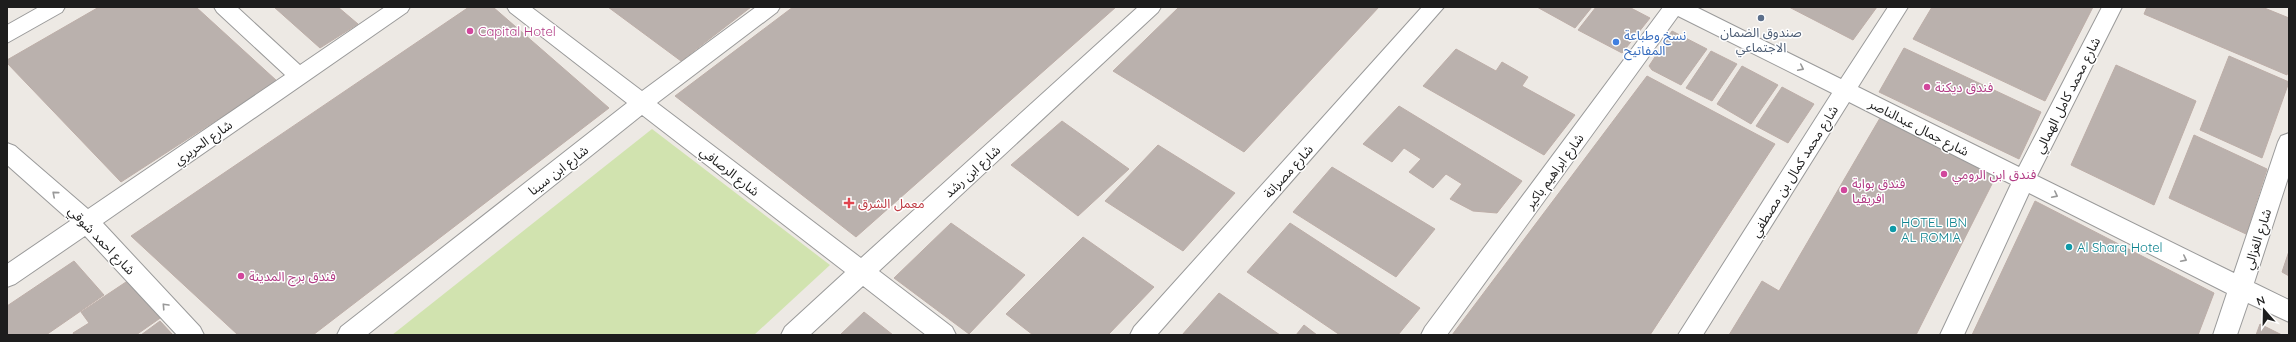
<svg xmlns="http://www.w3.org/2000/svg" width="2296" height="342" font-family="Quicksand,'Noto Sans Arabic',sans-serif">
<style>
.grass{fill:#d1e3af}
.building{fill:#bab1ad;stroke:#bdaea8}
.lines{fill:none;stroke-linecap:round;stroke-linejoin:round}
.minor-casing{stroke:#9a9a9a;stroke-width:2}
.minor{fill:#fff;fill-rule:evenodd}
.oneway{stroke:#999}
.service-dot{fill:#5c6f8a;stroke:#fff;stroke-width:1.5}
.hotel-dot{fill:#d1479c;stroke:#fff;stroke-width:1.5}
.shop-dot{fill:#3f7fe0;stroke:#fff;stroke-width:1.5}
.health-dot{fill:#e0444e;stroke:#fff;stroke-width:1.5}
.culture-dot{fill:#0f9aa8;stroke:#fff;stroke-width:1.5}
.labels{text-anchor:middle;stroke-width:3;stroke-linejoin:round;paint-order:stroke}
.hotel-label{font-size:13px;fill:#b23c85;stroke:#fff;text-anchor:start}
.service-label{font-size:13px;fill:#4e5e75;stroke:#fff}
.shop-label{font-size:13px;fill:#366cbe;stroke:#fff;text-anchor:start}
.street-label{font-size:13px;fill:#1d1d1d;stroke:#fff}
.health-label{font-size:13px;fill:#be3a42;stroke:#fff;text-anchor:start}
.culture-label{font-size:13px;fill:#0d838f;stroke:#fff;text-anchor:start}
</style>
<rect width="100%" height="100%" fill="#ede9e4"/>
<path class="grass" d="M652,129L830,265L754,335H392Z"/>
<path class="building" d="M99,7H196L277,81L121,182L7,63V60Z
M274,7H338L358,24L320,48Z
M469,7H493L609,108L313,335H238L131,236Z
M608,7H751L681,61Z
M793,7H1116L856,237L675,96Z
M1179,7H1379L1244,152L1113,71Z
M1537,7H1592L1575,28Z
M1596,7H1629L1650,18L1622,53L1578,30Z
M1789,7H1877L1853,40Z
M1932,7H2093L2045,101L1913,39Z
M2147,7H2262L2289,18V68L2287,75L2144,14Z
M1672,31L1707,49L1681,85L1652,70L1649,66Z
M1904,48L2041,112L2019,159L1879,92Z
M1456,49L1496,71L1502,62L1528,77L1522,86L1575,115L1544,155L1423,86Z
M1711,51L1737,64L1712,101L1686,88Z
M2229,56L2289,82L2262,158L2200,130Z
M2116,65L2196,101L2154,205L2071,165Z
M1742,66L1778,85L1751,124L1717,104Z
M1647,76L1775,144L1650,335H1452Z
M1782,87L1814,104L1788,143L1756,126Z
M1399,106L1522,181L1497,213L1473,211L1450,199L1462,184L1446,174L1433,188L1409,172L1421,159L1404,148L1392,162L1363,144Z
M1880,118L1996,176L1916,335H1729L1762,281L1779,291Z
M1062,121L1129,169L1078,216L1011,165Z
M2194,135L2267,169L2246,234L2169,198Z
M1158,145L1235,193L1183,251L1105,201Z
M1332,167L1435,229L1396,277L1293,212Z
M2035,201L2214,293L2198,335H1972Z
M951,223L1025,275L969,334L894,278Z
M1290,223L1420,308L1398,335H1340L1247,272Z
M1083,237L1154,287L1108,335H1033L1006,314Z
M2289,251V276L2282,272Z
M74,261L104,295L46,335H7V306Z
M135,276L166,314L136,335H74L73,333L89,323L81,312Z
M1219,293L1280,335H1182Z
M864,312L893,335H840Z
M160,321L173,335H141Z
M2260,324L2282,335H2256Z
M1304,325L1317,335H1296Z"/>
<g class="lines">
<defs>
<path id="minor" d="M39,7H65L62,12L7,43V25Z
M214,7H237L300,65L385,7H410L407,12L103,223L200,327L204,335H177L85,236L15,284L7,287V264L70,221L7,165V143L15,146L88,209L285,75L217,12Z
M507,7H531L642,91L756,7H780L777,12L657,103L861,258L1138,7H1161L1158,12L879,271L952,327L956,335H926L863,286L810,335H781L785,327L845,272L642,115L367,335H337L341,327L627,103L510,12Z
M1422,7H1444L1157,335H1130L1134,327Z
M1663,7H1696L1841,79L1888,7H1908L1858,87L2019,167L2102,7H2122L2037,176L2234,273L2278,142L2281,136L2289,133V175L2254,283L2289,300V322L2248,303L2237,335H2213L2227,293L2029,193L1964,335H1940L2011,184L1849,102L1703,335H1678L1832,93L1678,16L1447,335H1421L1425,327Z"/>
</defs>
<use href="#minor" class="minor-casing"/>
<use href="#minor" class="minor"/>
</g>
<defs><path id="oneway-chevron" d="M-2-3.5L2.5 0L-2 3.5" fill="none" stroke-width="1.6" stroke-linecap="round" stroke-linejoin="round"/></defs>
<g class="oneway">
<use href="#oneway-chevron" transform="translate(1801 68) rotate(26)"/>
<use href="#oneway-chevron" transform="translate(55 194) rotate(-139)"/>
<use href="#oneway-chevron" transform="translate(2055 195) rotate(27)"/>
<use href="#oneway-chevron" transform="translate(2184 259) rotate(27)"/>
<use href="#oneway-chevron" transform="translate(165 306) rotate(-133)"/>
</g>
<circle class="service-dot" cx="1761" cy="18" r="4"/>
<g class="hotel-dot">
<circle cx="470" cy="31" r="4"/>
<circle cx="1927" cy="87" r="4"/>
<circle cx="1944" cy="174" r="4"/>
<circle cx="1844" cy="190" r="4"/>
<circle cx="241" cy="276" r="4"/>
</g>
<circle class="shop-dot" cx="1616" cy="42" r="4"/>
<path class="health-dot" d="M847 197h4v4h4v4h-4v4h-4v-4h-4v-4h4z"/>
<g class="culture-dot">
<circle cx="1893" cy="229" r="4"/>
<circle cx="2069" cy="247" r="4"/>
</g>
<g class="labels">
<g class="hotel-label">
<text x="478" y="36">Capital Hotel</text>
<text x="1935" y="92">فندق ديكنة</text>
<text x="1952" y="179">فندق ابن الرومي</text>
<text x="1852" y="188">فندق بوابة<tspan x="1852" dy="15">افريقيا</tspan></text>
<text x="249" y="281">فندق برج المدينة</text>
</g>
<g class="service-label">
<text x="1761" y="37">صندوق الضمان<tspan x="1761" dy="15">الاجتماعي</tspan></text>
</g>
<g class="shop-label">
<text x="1624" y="40">نسخ وطباعة<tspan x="1624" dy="15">المفاتيح</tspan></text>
</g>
<g class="street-label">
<text transform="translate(2067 95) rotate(-63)" y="5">شارع محمد كامل الهمالي</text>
<text transform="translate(1919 127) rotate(27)" y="5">شارع جمال عبدالناصر</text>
<text transform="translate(203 142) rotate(-35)" y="5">شارع الحريري</text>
<text transform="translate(558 170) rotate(-38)" y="5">شارع ابن سينا</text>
<text transform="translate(730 171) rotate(38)" y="5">شارع الرصافي</text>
<text transform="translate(972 171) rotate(-42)" y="5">شارع ابن رشد</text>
<text transform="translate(1288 171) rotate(-48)" y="5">شارع مصراتة</text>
<text transform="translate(1554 171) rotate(-54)" y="5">شارع ابراهيم باكير</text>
<text transform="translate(1794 171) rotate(-58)" y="5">شارع محمد كمال بن مصطفي</text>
<text transform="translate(2257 239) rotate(-72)" y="5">شارع الغزالي</text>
<text transform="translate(102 240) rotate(46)" y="5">شارع احمد شوقي</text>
</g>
<g class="health-label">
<text x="858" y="208">معمل الشرق</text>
</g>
<g class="culture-label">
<text x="1901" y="227">HOTEL IBN<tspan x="1901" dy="15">AL ROMIA</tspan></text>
<text x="2077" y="252">Al Sharq Hotel</text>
</g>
</g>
<rect width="2296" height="342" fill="none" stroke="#1d1d1d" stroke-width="16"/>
<g transform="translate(2264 310) rotate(340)" stroke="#ffffff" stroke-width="3" paint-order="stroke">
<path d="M0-3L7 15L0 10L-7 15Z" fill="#1d1d1d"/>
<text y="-6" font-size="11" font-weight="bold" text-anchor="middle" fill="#1d1d1d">N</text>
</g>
</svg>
